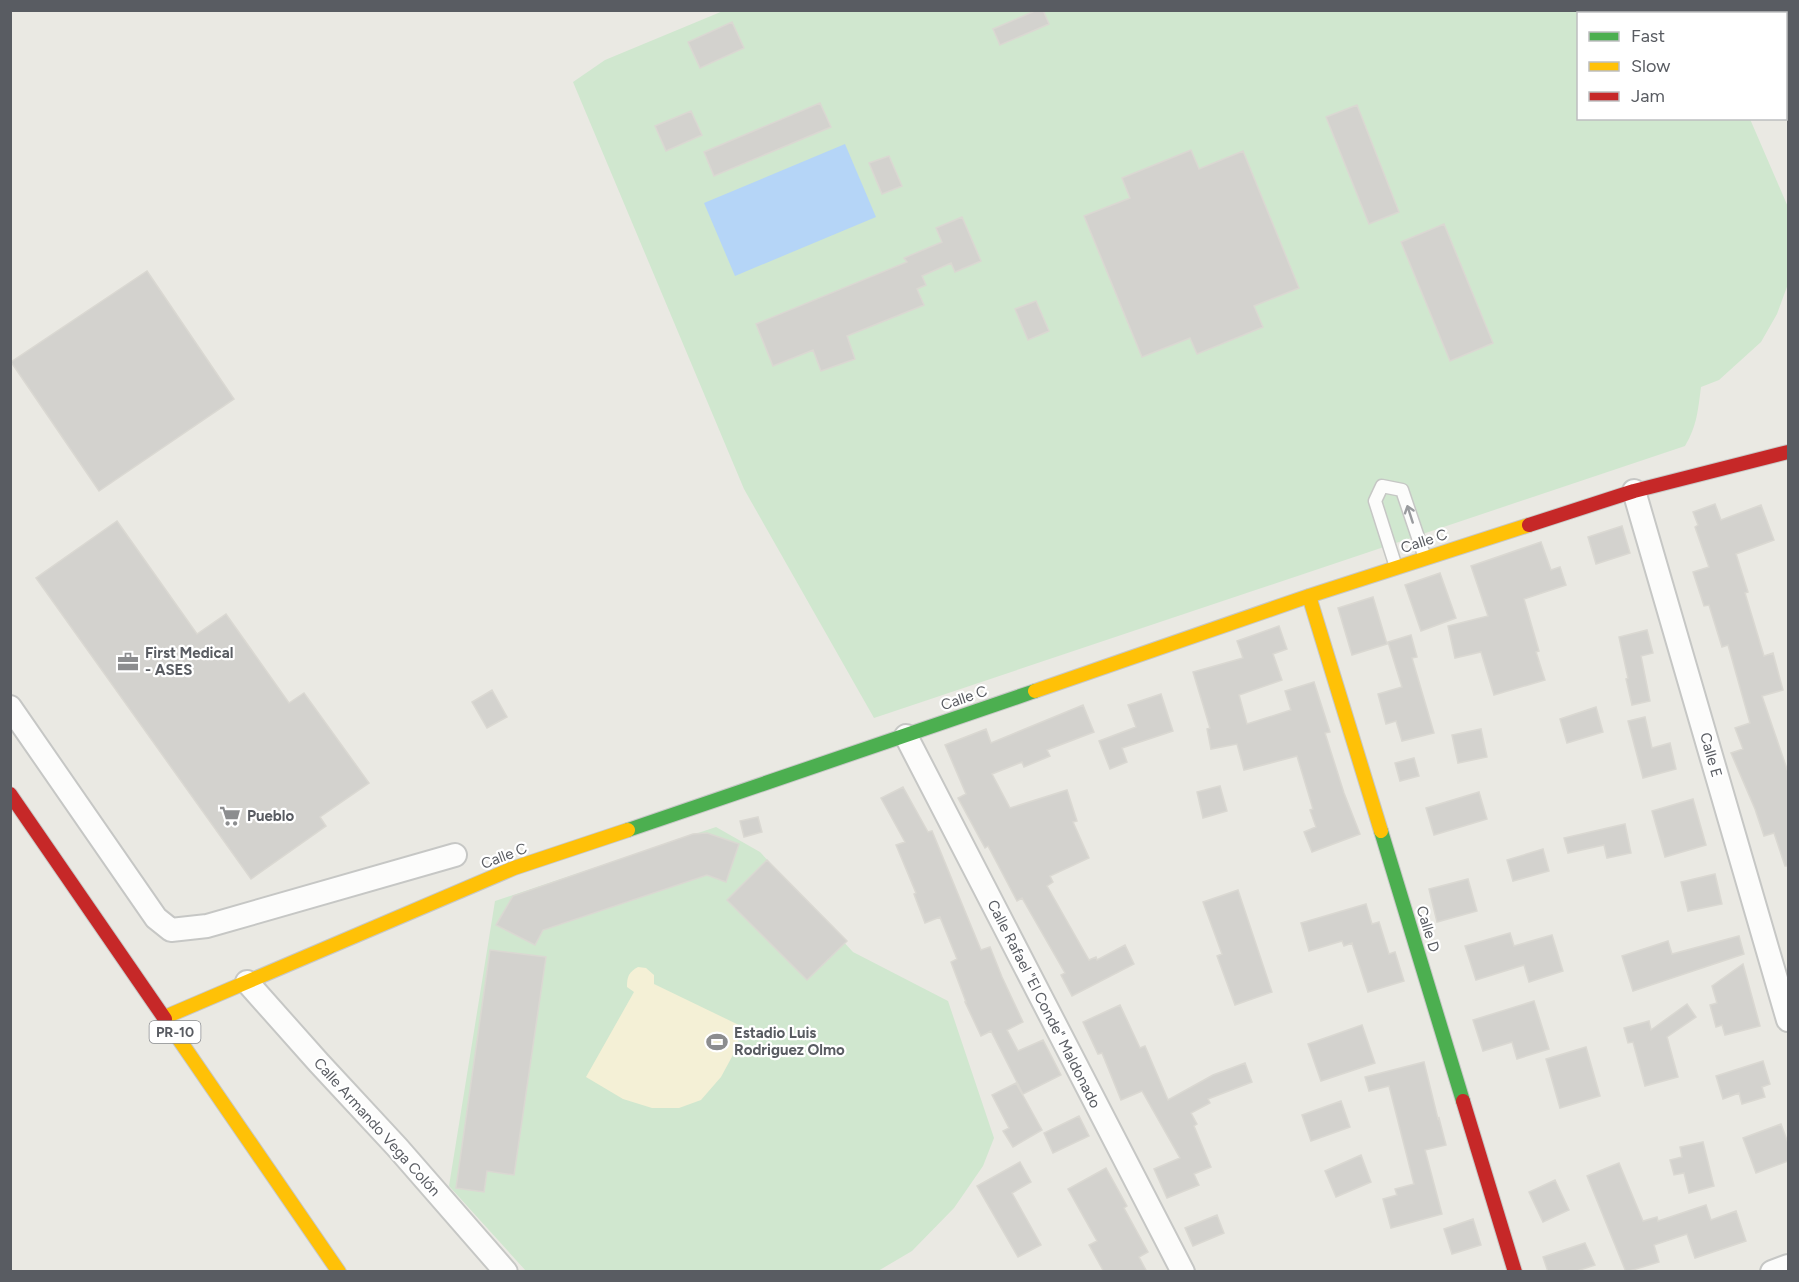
<svg xmlns="http://www.w3.org/2000/svg" width="1799" height="1282" font-family="Figtree,sans-serif">
<style>
.green{fill:#d0e7cf}
.sand{fill:#f4f0d6}
.water{fill:#b5d5f7}
.building{fill:#d3d2ce;stroke:#dad8d2;stroke-width:1.5}
.lines{fill:none;stroke-linecap:round;stroke-linejoin:round}
.lane-casing{stroke:#c6c7c5;stroke-width:15}
.street-casing{stroke:#c6c7c5;stroke-width:26}
.fast-casing{stroke:#c7c8c7;stroke-width:16}
.slow-casing{stroke:#c7c8c7;stroke-width:16}
.jam-casing{stroke:#c7c8c7;stroke-width:16}
.lane{stroke:#fcfcfb;stroke-width:12}
.street{stroke:#fcfcfb;stroke-width:22}
.fast{stroke:#4caf50;stroke-width:14}
.slow{stroke:#ffc107;stroke-width:14}
.jam{stroke:#c62828;stroke-width:14}
.oneway{stroke:#9a9c9f}
.labels{text-anchor:middle;stroke-width:4.5;stroke-linejoin:round;paint-order:stroke}
.shield{fill:#fff;stroke:#8b8d91;stroke-width:1.5}
.shield-label{font-size:14px;font-weight:bold;fill:#595c62}
.street-label{font-size:15px;fill:#595c62;stroke:#fff}
.poi-label{font-size:15px;font-weight:bold;fill:#595c62;stroke:#fff;text-anchor:start}
</style>
<rect width="100%" height="100%" fill="#eae9e3"/>
<path class="green" d="M723,11H1703L1704,13L1578,14V118L1750,119L1788,207V284L1777,314L1761,342L1719,380L1701,387C1698,410 1697,426 1685,446L874,718L744,489L573,82L605,60Z
M716,827L760,852L853,952L948,1001L994,1138L983,1166L954,1208L912,1251L878,1271H526L449,1186L495,901Z"/>
<path class="sand" d="M638,967L646,968L654,975V984L743,1027L734,1053L721,1077L701,1100L679,1108H652L623,1099L586,1077L634,992L627,987C627,976 629,972 638,967Z"/>
<path class="water" d="M845,144L876,217L735,276L704,203Z"/>
<path class="building" d="M1037,10H1043L1049,24L1000,45L993,29Z
M732,22L744,48L700,68L688,42Z
M820,103L831,127L714,176L704,152Z
M1357,105L1399,212L1369,224L1326,117Z
M691,111L702,135L666,151L655,126Z
M1191,150L1199,169L1243,151L1299,288L1254,306L1263,327L1197,354L1190,338L1142,357L1084,216L1130,198L1122,178Z
M889,156L902,186L882,194L869,163Z
M962,217L981,261L955,272L951,263L922,276L926,285L917,289L924,305L847,336L855,359L821,371L813,350L773,366L756,324L907,262L904,258L942,242L936,228Z
M1444,224L1493,343L1450,361L1401,242Z
M147,271L234,399L99,491L11,362Z
M1036,301L1049,331L1028,340L1015,309Z
M1715,504L1721,520L1761,505L1774,540L1736,554L1748,592L1745,593L1764,656L1773,653L1783,690L1762,696L1788,772V866H1785L1774,833L1764,836L1755,809L1731,753L1743,749L1735,728L1750,723L1728,645L1722,647L1709,605L1704,606L1693,572L1709,567L1695,527L1698,525L1693,512Z
M117,521L197,634L226,614L289,703L304,693L369,783L320,817L326,826L251,879L36,578Z
M1622,526L1630,553L1596,564L1588,537Z
M1541,542L1551,570L1560,567L1566,585L1524,599L1539,651L1536,652L1545,680L1494,695L1481,652L1455,658L1448,626L1488,616L1471,566Z
M1440,573L1456,618L1421,631L1405,585Z
M1373,597L1387,644L1352,655L1338,608Z
M1279,626L1287,649L1273,654L1282,680L1239,695L1247,724L1291,710L1285,691L1314,682L1330,732L1325,733L1344,793L1360,834L1312,852L1304,832L1316,827L1310,810L1313,809L1297,756L1244,770L1237,744L1211,749L1207,729L1210,728L1193,672L1243,658L1237,641Z
M1647,630L1653,653L1641,656L1650,701L1632,705L1626,679L1628,678L1619,637Z
M1411,635L1417,657L1412,658L1434,733L1402,741L1396,721L1386,724L1378,694L1402,687L1388,642Z
M492,690L507,717L487,728L472,702Z
M1161,694L1173,731L1122,748L1127,762L1110,769L1099,741L1136,727L1128,705Z
M1083,705L1094,732L1047,750L1050,756L1024,767L1022,762L992,774L1010,808L1067,790L1077,821L1073,822L1089,858L1050,876L1053,882L1047,886L1089,960L1096,957L1097,960L1125,945L1134,964L1072,996L1061,975L1065,973L1022,898L1017,901L988,846L985,848L958,798L966,794L945,745L986,729L991,743Z
M1596,707L1603,732L1567,743L1560,719Z
M1645,717L1652,748L1670,743L1676,769L1643,778L1628,721Z
M1481,729L1487,757L1458,763L1452,735Z
M1414,758L1419,776L1400,781L1395,763Z
M1220,786L1227,811L1203,818L1197,792Z
M903,787L928,832L932,831L981,950L990,947L1002,977L1023,1022L1007,1030L1018,1051L1043,1040L1061,1075L1023,1094L991,1031L981,1036L965,1002H966L951,962L957,959L940,917L925,923L914,894L916,893L896,845L905,842L881,798Z
M1479,792L1487,819L1434,835L1426,808Z
M1693,799L1706,845L1665,857L1652,811Z
M758,817L762,832L744,837L740,821Z
M1625,824L1631,853L1607,858L1604,845L1568,853L1564,838Z
M707,833L739,844L726,882L707,875L543,930L535,945L496,925L513,896L693,834Z
M1543,849L1549,871L1513,881L1507,860Z
M767,860L847,941L807,980L727,900Z
M1715,874L1722,904L1688,911L1681,882Z
M1468,879L1477,911L1437,922L1429,889Z
M1238,890L1272,992L1235,1005L1217,956L1222,954L1203,902Z
M1366,904L1372,924L1379,922L1389,954L1395,952L1404,981L1368,992L1352,943L1344,946L1342,941L1309,951L1301,923Z
M1510,933L1514,946L1552,935L1563,971L1529,982L1524,965L1476,980L1465,946Z
M1739,936L1744,954L1633,991L1622,956L1668,941L1672,954Z
M490,950L546,957L514,1175L487,1171L484,1192L456,1188Z
M1743,964L1760,1026L1725,1035L1722,1025L1716,1027L1710,1005L1717,1003L1712,986Z
M1534,1001L1549,1049L1517,1059L1512,1042L1483,1051L1473,1020Z
M1687,1004L1696,1017L1667,1037L1678,1077L1645,1086L1633,1042L1628,1043L1624,1028L1649,1021L1651,1030Z
M1120,1005L1140,1048L1145,1046L1168,1100L1213,1075L1245,1063L1252,1082L1208,1099L1210,1103L1191,1113L1197,1124L1194,1126L1211,1167L1194,1174L1199,1185L1167,1198L1154,1169L1180,1158L1142,1091L1121,1100L1102,1053L1098,1054L1083,1022Z
M1362,1025L1375,1063L1321,1081L1308,1044Z
M1586,1047L1600,1096L1560,1108L1546,1059Z
M1763,1061L1770,1084L1762,1087L1765,1097L1742,1104L1739,1093L1723,1099L1716,1076Z
M1424,1062L1438,1119L1439,1118L1446,1145L1425,1150L1442,1214L1391,1228L1383,1199L1397,1195L1395,1189L1414,1184L1389,1086L1369,1091L1365,1077Z
M1016,1083L1042,1130L1013,1147L1003,1131L1009,1128L992,1095Z
M1341,1101L1350,1127L1311,1141L1302,1115Z
M1079,1116L1089,1136L1053,1153L1044,1133Z
M1781,1124L1788,1143V1161L1756,1173L1743,1138Z
M1703,1142L1714,1186L1689,1193L1684,1173L1674,1175L1670,1160L1682,1157L1680,1147Z
M1361,1155L1371,1182L1336,1197L1325,1171Z
M1020,1162L1031,1182L1012,1193L1041,1245L1018,1257L977,1186Z
M1619,1163L1643,1221L1657,1217L1658,1221L1706,1205L1711,1220L1736,1211L1746,1241L1695,1258L1687,1234L1654,1245L1659,1262L1626,1272L1587,1176Z
M1106,1168L1127,1206L1124,1208L1148,1252L1139,1257L1147,1272H1104L1089,1245L1097,1241L1068,1189Z
M1555,1180L1569,1210L1543,1222L1529,1192Z
M1217,1215L1224,1233L1193,1246L1185,1228Z
M1473,1219L1481,1245L1452,1254L1444,1229Z
M1585,1243L1595,1265L1574,1272H1548L1543,1257Z"/>
<g class="lines">
<defs>
<path id="lane" d="M1396,567L1375,501L1382,486L1402,490L1425,558"/>
<path id="street" d="M1634,491L1788,1020
M10,707L156,918L171,930L207,926L455,855
M906,736L1183,1272
M247,982L319,1063L397,1147L506,1272
M1772,1272L1788,1266"/>
<path id="fast" d="M628,830L1035,691
M1381,831L1463,1101"/>
<path id="slow" d="M1309,596L1381,831
M1035,691L1309,596L1529,525
M165,1017L514,868L628,830
M165,1019L339,1272"/>
<path id="jam" d="M1529,525L1634,491L1788,452
M10,794L165,1019
M1463,1101L1515,1272"/>
</defs>
<use href="#lane" class="lane-casing"/>
<use href="#street" class="street-casing"/>
<use href="#fast" class="fast-casing"/>
<use href="#slow" class="slow-casing"/>
<use href="#jam" class="jam-casing"/>
<use href="#lane" class="lane"/>
<use href="#street" class="street"/>
<use href="#fast" class="fast"/>
<use href="#slow" class="slow"/>
<use href="#jam" class="jam"/>
</g>
<defs><path id="oneway-shaft" d="M-6 0H5M1.5-3L5.5 0L1.5 3" fill="none" stroke-width="1.6" stroke-linecap="round" stroke-linejoin="round" transform="scale(1.5)"/></defs>
<use class="oneway" href="#oneway-shaft" transform="translate(1410 514) rotate(-108)"/>
<defs>
<symbol id="office-bare" viewBox="-9 -9 18 18"><path d="M-6-3h4V-5.5h4V-3h4V5H-6ZM-1-4.5V-3h2v-1.5ZM-6 0V1H6V0Z" fill="#8c8d8f" stroke="#fff" stroke-width="2.5" paint-order="stroke"/></symbol>
<symbol id="supermarket-bare" viewBox="-9 -9 18 18"><path d="M-6-5.5h2.5l.6 2H6L4.5 2H-2.5L-4.4-4H-6ZM-1.5 3.2a1.3 1.3 0 1 0 .1 0ZM3 3.2a1.3 1.3 0 1 0 .1 0Z" fill="#8c8d8f" stroke="#fff" stroke-width="2.5" paint-order="stroke"/></symbol>
<symbol id="stadium-bare" viewBox="-9 -9 18 18"><path d="M0-5a6.5 5 0 1 0 0 10a6.5 5 0 1 0 0-10ZM-3.5-1.8h7v3.6h-7Z" fill="#8c8d8f" stroke="#fff" stroke-width="2.5" paint-order="stroke"/></symbol>
</defs>
<g fill-rule="evenodd">
<use href="#office-bare" x="113" y="647" width="30" height="30"/>
<use href="#supermarket-bare" x="215" y="801" width="30" height="30"/>
<use href="#stadium-bare" x="702" y="1027" width="30" height="30"/>
</g>
<g class="labels">
<rect class="shield" x="149.5" y="1021" width="51" height="22" rx="4.5"/>
<g class="shield-label">
<text x="175" y="1037">PR-10</text>
</g>
<g class="street-label">
<text transform="translate(1424 541) rotate(-18)" y="5">Calle C</text>
<text transform="translate(964 698) rotate(-19)" y="5">Calle C</text>
<text transform="translate(1711 755) rotate(74)" y="5">Calle E</text>
<text transform="translate(504 856) rotate(-21)" y="5">Calle C</text>
<text transform="translate(1428 929) rotate(73)" y="5">Calle D</text>
<text transform="translate(1044 1004) rotate(63)" y="5">Calle Rafael "El Conde" Maldonado</text>
<text transform="translate(377 1127) rotate(48)" y="5">Calle Armando Vega Colón</text>
</g>
<g class="poi-label">
<text x="145" y="658">First Medical<tspan x="145" dy="17">- ASES</tspan></text>
<text x="247" y="821">Pueblo</text>
<text x="734" y="1038">Estadio Luis<tspan x="734" dy="17">Rodriguez Olmo</tspan></text>
</g>
</g>
<rect width="1799" height="1282" fill="none" stroke="#595c62" stroke-width="24"/>
<rect x="1577" y="12" width="210" height="108" fill="#ffffff" stroke="#bdbec0" stroke-width="1.5"/>
<rect x="1589" y="32" width="30" height="9" fill="#4caf50" stroke="#bdbec0" stroke-width="1.5"/>
<text x="1631" y="42" font-size="18" fill="#595c62">Fast</text>
<rect x="1589" y="62" width="30" height="9" fill="#ffc107" stroke="#bdbec0" stroke-width="1.5"/>
<text x="1631" y="72" font-size="18" fill="#595c62">Slow</text>
<rect x="1589" y="92" width="30" height="9" fill="#c62828" stroke="#bdbec0" stroke-width="1.5"/>
<text x="1631" y="102" font-size="18" fill="#595c62">Jam</text>
</svg>
